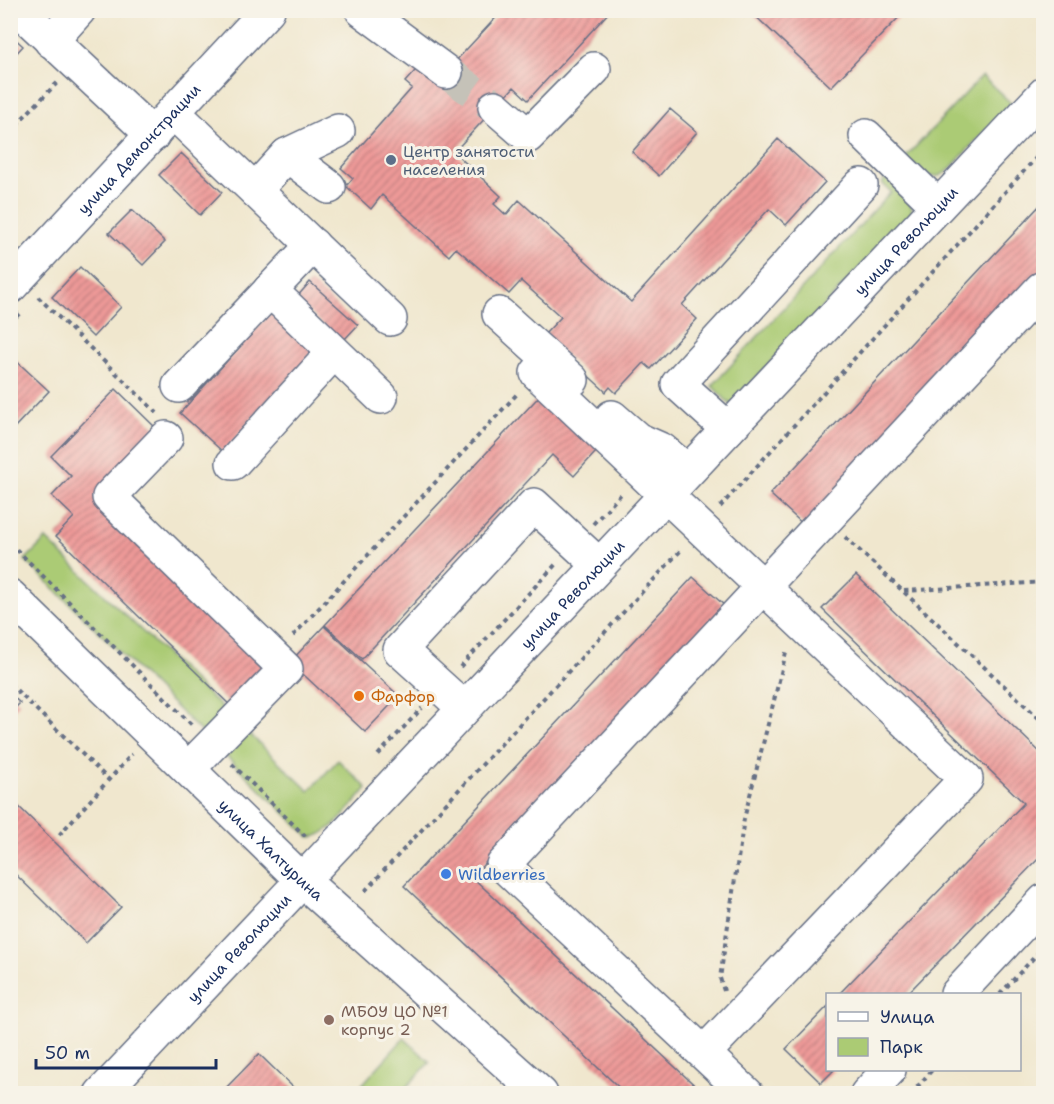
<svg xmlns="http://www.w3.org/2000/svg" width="1054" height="1104" font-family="'Shantell Sans',sans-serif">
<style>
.green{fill:#abcb74;stroke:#637d69;stroke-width:1.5}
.building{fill:url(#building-hatch)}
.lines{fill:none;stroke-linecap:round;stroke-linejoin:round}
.minor-tunnel{stroke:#c5c2b8;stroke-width:33;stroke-dasharray:33 16;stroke-linecap:butt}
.minor-casing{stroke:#666f85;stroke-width:36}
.path{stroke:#666f85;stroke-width:4;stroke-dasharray:4.5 4.5;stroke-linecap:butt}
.minor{stroke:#fff;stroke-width:33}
.service-dot{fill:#5c6f8a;stroke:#f7f3e8;stroke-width:2}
.food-dot{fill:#e8710a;stroke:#f7f3e8;stroke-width:2}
.shop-dot{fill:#3f7fe0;stroke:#f7f3e8;stroke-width:2}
.education-dot{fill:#8d6e63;stroke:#f7f3e8;stroke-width:2}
.labels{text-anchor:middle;stroke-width:6;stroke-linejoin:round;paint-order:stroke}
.street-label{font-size:16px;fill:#1b2f5e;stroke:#f7f3e8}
.service-label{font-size:16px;fill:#4e5e75;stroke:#f7f3e8;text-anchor:start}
.food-label{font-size:16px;fill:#c56008;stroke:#f7f3e8;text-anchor:start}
.shop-label{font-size:16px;fill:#366cbe;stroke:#f7f3e8;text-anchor:start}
.education-label{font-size:16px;fill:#785e54;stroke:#f7f3e8;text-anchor:start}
</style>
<defs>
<pattern id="building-hatch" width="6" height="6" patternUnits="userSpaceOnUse" patternTransform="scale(1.5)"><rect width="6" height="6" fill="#ee9a98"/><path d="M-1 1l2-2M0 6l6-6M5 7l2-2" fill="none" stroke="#c07e7f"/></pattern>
</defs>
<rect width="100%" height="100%" fill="#f7f3e8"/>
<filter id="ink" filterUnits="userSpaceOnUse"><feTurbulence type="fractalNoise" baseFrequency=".0167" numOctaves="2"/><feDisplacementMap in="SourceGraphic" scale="12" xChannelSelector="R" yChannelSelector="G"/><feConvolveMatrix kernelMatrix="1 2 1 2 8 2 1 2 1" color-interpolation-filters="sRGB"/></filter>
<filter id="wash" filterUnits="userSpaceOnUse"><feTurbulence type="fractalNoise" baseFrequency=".008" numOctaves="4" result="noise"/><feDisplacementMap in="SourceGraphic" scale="24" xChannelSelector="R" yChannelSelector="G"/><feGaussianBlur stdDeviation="1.35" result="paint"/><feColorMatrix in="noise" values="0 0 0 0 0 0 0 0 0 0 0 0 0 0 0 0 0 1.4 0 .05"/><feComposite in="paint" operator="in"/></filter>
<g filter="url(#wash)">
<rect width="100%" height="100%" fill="#f0e7ce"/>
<path class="green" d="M982,76L1011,103L947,172L939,176L927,177L906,157Z
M886,178C896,187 912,197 912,212L731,405L712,386L891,192L882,183Z
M46,539L309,791L338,760L367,788C355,802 328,839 309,837L25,560Z
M404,1038L430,1062L401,1093H367L360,1087Z"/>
<g id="blocks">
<path class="building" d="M503,10H611L528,100L514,87L454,152L501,196L494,204L506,215L519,200L631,302L778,139L825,182L786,225L769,209L682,305L697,319L651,369L644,363L616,393L610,387L606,392L544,335L561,317L521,281L509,294L456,248L449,256L382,195L371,209L346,186L353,178L341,168L412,88L405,82L423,62L440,78Z
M749,10H906L831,87Z
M10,34L23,46L10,60Z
M670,109L697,132L659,176L632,152Z
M181,153L222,192L200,215L159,175Z
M1044,201V270L805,526L770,494Z
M132,210L165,242L143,265L109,233Z
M80,267L121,307L93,337L52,297Z
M310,282L358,325L342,342L295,299Z
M274,309L317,348L223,452L180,413Z
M10,355L49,391L10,432Z
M548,387L606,441L574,476L552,455L362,659L325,625Z
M116,389L158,430L95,498L276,671L237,712L56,536L74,517L52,496L71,476L51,456Z
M856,575L1044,756V853L907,994H839L1024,803L822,609Z
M693,577L725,606L472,877L704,1094H626L404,886Z
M324,626L399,696L365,732L290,662Z
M10,694L20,703L10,713Z
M10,798L121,907L86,943L10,869Z
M828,1006V1070H834L821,1083L786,1049Z
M259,1054L300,1094H220Z"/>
</g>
</g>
<g filter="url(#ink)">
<use href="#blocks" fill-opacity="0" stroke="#666f85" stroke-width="1.5"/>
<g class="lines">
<path class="minor-tunnel" d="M446,72L495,107"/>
<defs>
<g id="minor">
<path d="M19,10L153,135"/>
<path d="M362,10L446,72"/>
<path d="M51,41L79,10"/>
<path d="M495,107L528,136L594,69"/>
<path d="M173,112L390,319"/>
<path d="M866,136L938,206"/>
<path d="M287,155L338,131"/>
<path d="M255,190L287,155L329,187"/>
<path id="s1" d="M10,287L268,10"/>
<path d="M270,290L381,397"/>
<path d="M499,314L572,380"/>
<path d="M537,373L966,779L704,1053"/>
<path d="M179,386L313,245"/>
<path d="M612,417L637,439L662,450L687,471"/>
<path d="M728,429L678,384L861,185"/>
<path d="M166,438L109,497L286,669L188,769"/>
<path d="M233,463L334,352"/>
<path id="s2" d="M10,596L303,881L541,1094"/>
<path d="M464,708L400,650L534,505L599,565"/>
<path d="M957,994L1044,901"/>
<path id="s3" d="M101,1094L1044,94"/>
<path d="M747,1094L503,865L1041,289L1044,291"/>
<path d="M867,1094L889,1070"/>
</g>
</defs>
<use href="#minor" class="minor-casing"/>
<path class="path" d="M10,131L58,82
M38,297L157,413
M10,323L20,313
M720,507L1044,149
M593,524L623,492
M845,537L1044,723
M10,543L192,725
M904,591L1044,582
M293,636L518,393
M460,667L557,563
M10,684L109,780
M378,755L422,708
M232,764L304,835L306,833
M59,835L132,754
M365,891L683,548
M724,991L720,978L744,819L787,649
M1000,994L1040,951
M911,1094L932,1070"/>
<use href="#minor" class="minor"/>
</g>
</g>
<circle class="service-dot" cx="391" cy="160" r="6"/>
<circle class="food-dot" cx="359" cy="696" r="6"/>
<circle class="shop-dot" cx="446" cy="874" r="6"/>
<circle class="education-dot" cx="329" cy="1020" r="6"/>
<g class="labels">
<g class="street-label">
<text dy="6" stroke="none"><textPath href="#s1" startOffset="189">улица Демонстрации</textPath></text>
<text dy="6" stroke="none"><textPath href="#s3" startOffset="1173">улица Революции</textPath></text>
<text dy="6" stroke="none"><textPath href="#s3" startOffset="687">улица Революции</textPath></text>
<text dy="6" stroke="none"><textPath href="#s2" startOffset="364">улица Халтурина</textPath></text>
<text dy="6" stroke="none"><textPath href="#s3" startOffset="201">улица Революции</textPath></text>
</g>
<g class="service-label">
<text x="403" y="157">Центр занятости<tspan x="403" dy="18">населения</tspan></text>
</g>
<g class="food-label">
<text x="371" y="702">Фарфор</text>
</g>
<g class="shop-label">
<text x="458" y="880">Wildberries</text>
</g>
<g class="education-label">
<text x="341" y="1017">МБОУ ЦО №1<tspan x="341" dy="18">корпус 2</tspan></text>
</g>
</g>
<rect width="1054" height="1104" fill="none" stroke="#f7f3e8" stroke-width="36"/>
<rect x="826" y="993" width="195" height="78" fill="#f7f3e8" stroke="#9fa5b1" stroke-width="1.5"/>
<rect x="838" y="1012" width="30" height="9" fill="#ffffff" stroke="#9fa5b1" stroke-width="1.5"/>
<text x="880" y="1023" font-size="18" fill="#1b2f5e">Улица</text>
<rect x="838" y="1038" width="30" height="18" fill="#abcb74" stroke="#9fa5b1" stroke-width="1.5"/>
<text x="880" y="1053" font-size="18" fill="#1b2f5e">Парк</text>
<path d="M36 1059v9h180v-9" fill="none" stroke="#1b2f5e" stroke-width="3"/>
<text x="45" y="1059" font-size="18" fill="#1b2f5e" stroke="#f7f3e8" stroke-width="4.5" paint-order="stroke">50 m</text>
</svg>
